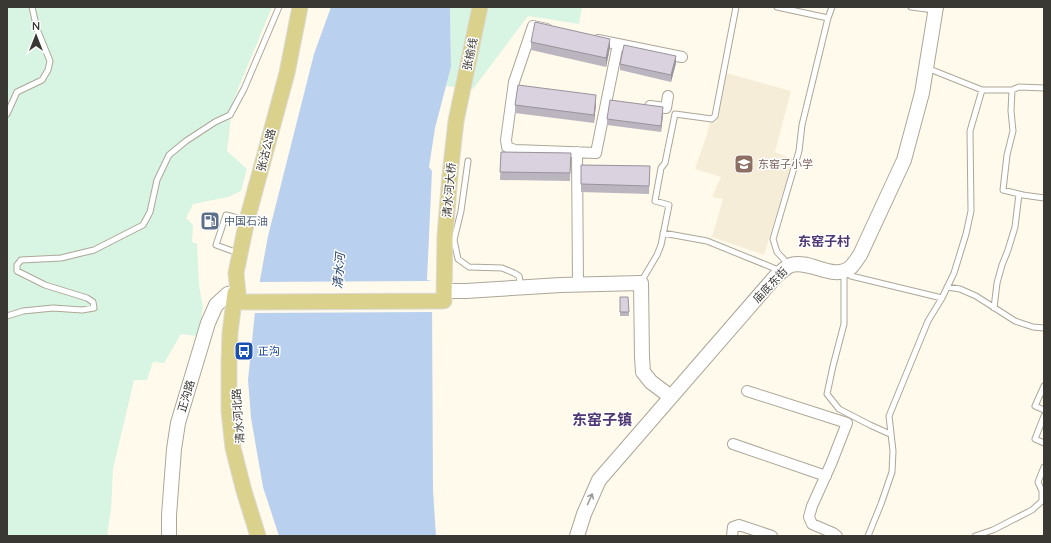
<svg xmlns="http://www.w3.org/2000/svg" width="1051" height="543" font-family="Quicksand,'Noto Sans SC',sans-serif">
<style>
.built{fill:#f5edd8}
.green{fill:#d8f4e3}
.water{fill:#bad0ef}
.pier{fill:#fffaeb}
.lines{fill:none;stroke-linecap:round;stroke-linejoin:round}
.lane-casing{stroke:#aca799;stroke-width:7}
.street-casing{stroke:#aca799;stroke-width:12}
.secondary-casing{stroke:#aca799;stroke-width:16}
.primary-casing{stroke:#dcdbda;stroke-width:17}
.lane{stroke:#fff;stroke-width:5}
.street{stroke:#fff;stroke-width:10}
.secondary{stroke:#fff;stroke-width:14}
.primary{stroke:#dad18c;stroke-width:15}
.wall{fill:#bbb5c0}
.shaded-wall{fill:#99939c}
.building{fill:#dad2df;stroke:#99939c}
.oneway{stroke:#9c9c99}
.labels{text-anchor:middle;stroke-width:3;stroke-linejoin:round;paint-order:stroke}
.street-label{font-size:11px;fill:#3a3833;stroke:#fff}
.education-label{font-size:11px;fill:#785e54;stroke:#fff;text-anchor:start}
.service-label{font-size:11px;fill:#4e5e75;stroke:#fff;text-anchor:start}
.transit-label{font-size:11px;fill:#164399;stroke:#fff;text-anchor:start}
.water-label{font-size:12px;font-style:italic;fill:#213e67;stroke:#fff}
.quarter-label{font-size:13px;font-weight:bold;fill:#4f3975;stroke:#fff}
.district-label{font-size:15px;font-weight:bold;fill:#4f3975;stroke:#fff}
</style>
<rect width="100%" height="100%" fill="#fffaeb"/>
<path class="built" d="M726,73L791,91L775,152L793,159L764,255L712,237L723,199L712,197L721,177L695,169L707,134L710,122L716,123Z"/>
<path class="green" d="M7,7H272L233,101L227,151L247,169L241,191L228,197L193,204L186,218L193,225L192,242L197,244L199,286L203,307L198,336L181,334L164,363L153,362L147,380H134L113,469L111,509L107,536H7Z
M450,7H582L579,24L528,16L473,89L446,86L451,67Z"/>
<path class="water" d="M331,7H450L451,67L435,128L429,167L432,171L427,280L432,281V301L433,490L436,536H279L263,487L251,418L248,380L256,302L268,236L314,54Z"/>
<path class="pier" d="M427,281H432V312L253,313L258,282Z"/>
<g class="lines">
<defs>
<path id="lane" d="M777,7L828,18L832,7
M911,7L934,10
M927,68L982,90H1012L1019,87L1044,88
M1012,90L1011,111L1013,131L1007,155L1003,190L1023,195L1044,198
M7,114L17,92L42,80L48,70L50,61L37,29L32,7
M468,161L461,211L454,240L458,259L469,267L502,268L514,273L519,276L521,286
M663,233L707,241L776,269L779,271
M238,253L216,245L226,215L246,220
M789,265L777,252L773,239L799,151L802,125L828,18
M845,272L851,276L942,298
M844,273V324L833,366L827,394L839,409L870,425L890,434
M641,282L657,255L661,245L669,205L655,201L661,168L665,163L675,114L712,119L715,116L736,7
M947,287L960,289L976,296L1015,321L1033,327L1044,328
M994,308L997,283L1002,265L1008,250L1015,227L1019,194
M7,316L23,311L53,308L82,310L94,308L93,302L87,298L45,285L17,271V265L21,260L61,258L94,250L143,225L150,212L157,180L169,155L186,141L215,122L230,115L244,89L279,7
M1044,386L1035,406L1044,410
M1044,416L1035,439L1044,443
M868,536L881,504L892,472L893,451L889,416L928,321L942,298L954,273L966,234L971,211L970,131L982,90
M975,536L993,530L1032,510L1042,501V491L1038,482L1044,467"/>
<path id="street" d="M547,29L533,26L514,82L506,140L507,147L515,150L596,153L618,44
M598,40L682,57
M650,106L666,108L668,96
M577,152L578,285
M747,391L847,423L831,464L812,506L809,517L812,524L833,533L837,536
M733,444L826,476
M732,536L733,527L739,525L772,536"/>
<path id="secondary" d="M444,291H466L561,285L641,283L642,357L643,372L651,382L671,397
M169,536V515L174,449L178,423L208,323L216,305L228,294L235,293
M577,536L584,514L599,480L671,397L776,276C781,272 786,267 791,265C810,259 834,282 851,267C854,264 857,259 860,255L904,160L922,93L936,7"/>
<path id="primary" d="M235,293L230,333L229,364V411L233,448L244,491L258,536
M238,293L236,273L247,220L287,73L300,7
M235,302L444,301L445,236L450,175L456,121L480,7"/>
</defs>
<use href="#lane" class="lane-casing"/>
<use href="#street" class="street-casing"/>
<use href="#secondary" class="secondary-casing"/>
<use href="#primary" class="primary-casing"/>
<use href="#lane" class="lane"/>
<use href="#street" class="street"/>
<use href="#secondary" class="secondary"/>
<use href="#primary" class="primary"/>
</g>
<path class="wall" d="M531,42L610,47L606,67L531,50Z
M676,63L671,82L620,70V64Z
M596,104L594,123L515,113V105Z
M663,114L661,132L607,125V119Z
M501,152L571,153L570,181L500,180Z
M581,165L650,166L649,194L581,192Z
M620,297H628L629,316H620Z"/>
<path class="shaded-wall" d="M610,39V47L606,67V58Z
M676,56V63L671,82V75Z
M596,95V104L594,123V115Z
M663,107V114L661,132V126Z"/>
<path class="building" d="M535,22L610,39L606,58L531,42Z
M624,45L676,56L671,75L620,64Z
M518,85L596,95L594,115L515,105Z
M610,100L663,107L661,126L607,119Z
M501,152L571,153L570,173L500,172Z
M581,165L650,166L649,186L581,184Z
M620,297H628L629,312H620Z"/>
<defs><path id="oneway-shaft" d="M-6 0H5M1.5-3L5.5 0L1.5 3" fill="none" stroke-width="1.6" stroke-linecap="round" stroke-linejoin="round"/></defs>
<use class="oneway" href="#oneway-shaft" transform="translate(590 499) rotate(-66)"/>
<defs>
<symbol id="school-square" viewBox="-11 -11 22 22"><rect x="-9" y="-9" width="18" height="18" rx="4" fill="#8d6e63" stroke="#fff"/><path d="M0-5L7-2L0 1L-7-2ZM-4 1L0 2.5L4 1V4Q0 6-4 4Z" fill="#fff"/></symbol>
<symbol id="fuel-square" viewBox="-11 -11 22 22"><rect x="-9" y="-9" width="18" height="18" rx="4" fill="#5c6f8a" stroke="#fff"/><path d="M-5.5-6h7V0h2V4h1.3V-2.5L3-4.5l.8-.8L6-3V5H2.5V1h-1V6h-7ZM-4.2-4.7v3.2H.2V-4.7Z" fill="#fff"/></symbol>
<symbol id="bus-square" viewBox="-11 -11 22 22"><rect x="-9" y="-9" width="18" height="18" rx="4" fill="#1a4fb4" stroke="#fff"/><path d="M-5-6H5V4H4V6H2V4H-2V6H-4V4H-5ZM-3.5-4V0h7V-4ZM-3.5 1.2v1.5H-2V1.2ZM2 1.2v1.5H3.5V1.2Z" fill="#fff"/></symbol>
</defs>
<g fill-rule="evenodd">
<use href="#school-square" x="733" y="153" width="22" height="22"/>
<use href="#fuel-square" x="199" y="210" width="22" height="22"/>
<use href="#bus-square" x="233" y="340" width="22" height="22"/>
</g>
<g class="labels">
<g class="street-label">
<text transform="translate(470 54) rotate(-78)" y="4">张榆线</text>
<text transform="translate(266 150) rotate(-75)" y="4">张沽公路</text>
<text transform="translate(449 190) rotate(-85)" y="4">清水河大桥</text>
<text transform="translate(770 285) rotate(-46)" y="4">庙底东街</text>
<text transform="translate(186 396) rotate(-73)" y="4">正沟路</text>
<text transform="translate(238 416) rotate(-94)" y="4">清水河北路</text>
</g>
<g class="education-label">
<text x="758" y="168">东窑子小学</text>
</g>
<g class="service-label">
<text x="224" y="225">中国石油</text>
</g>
<g class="transit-label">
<text x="258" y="355">正沟</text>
</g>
<g class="water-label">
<text transform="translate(339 271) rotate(-85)" y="4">清水河</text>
</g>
<g class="quarter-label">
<text x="824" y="246">东窑子村</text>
</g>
<g class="district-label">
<text x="602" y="425">东窑子镇</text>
</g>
</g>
<rect width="1051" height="543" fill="none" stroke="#3a3833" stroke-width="16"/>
<g transform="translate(36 36)" stroke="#ffffff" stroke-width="3" paint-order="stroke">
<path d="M0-3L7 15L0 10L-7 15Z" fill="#3a3833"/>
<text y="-6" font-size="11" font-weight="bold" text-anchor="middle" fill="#3a3833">N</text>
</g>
</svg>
